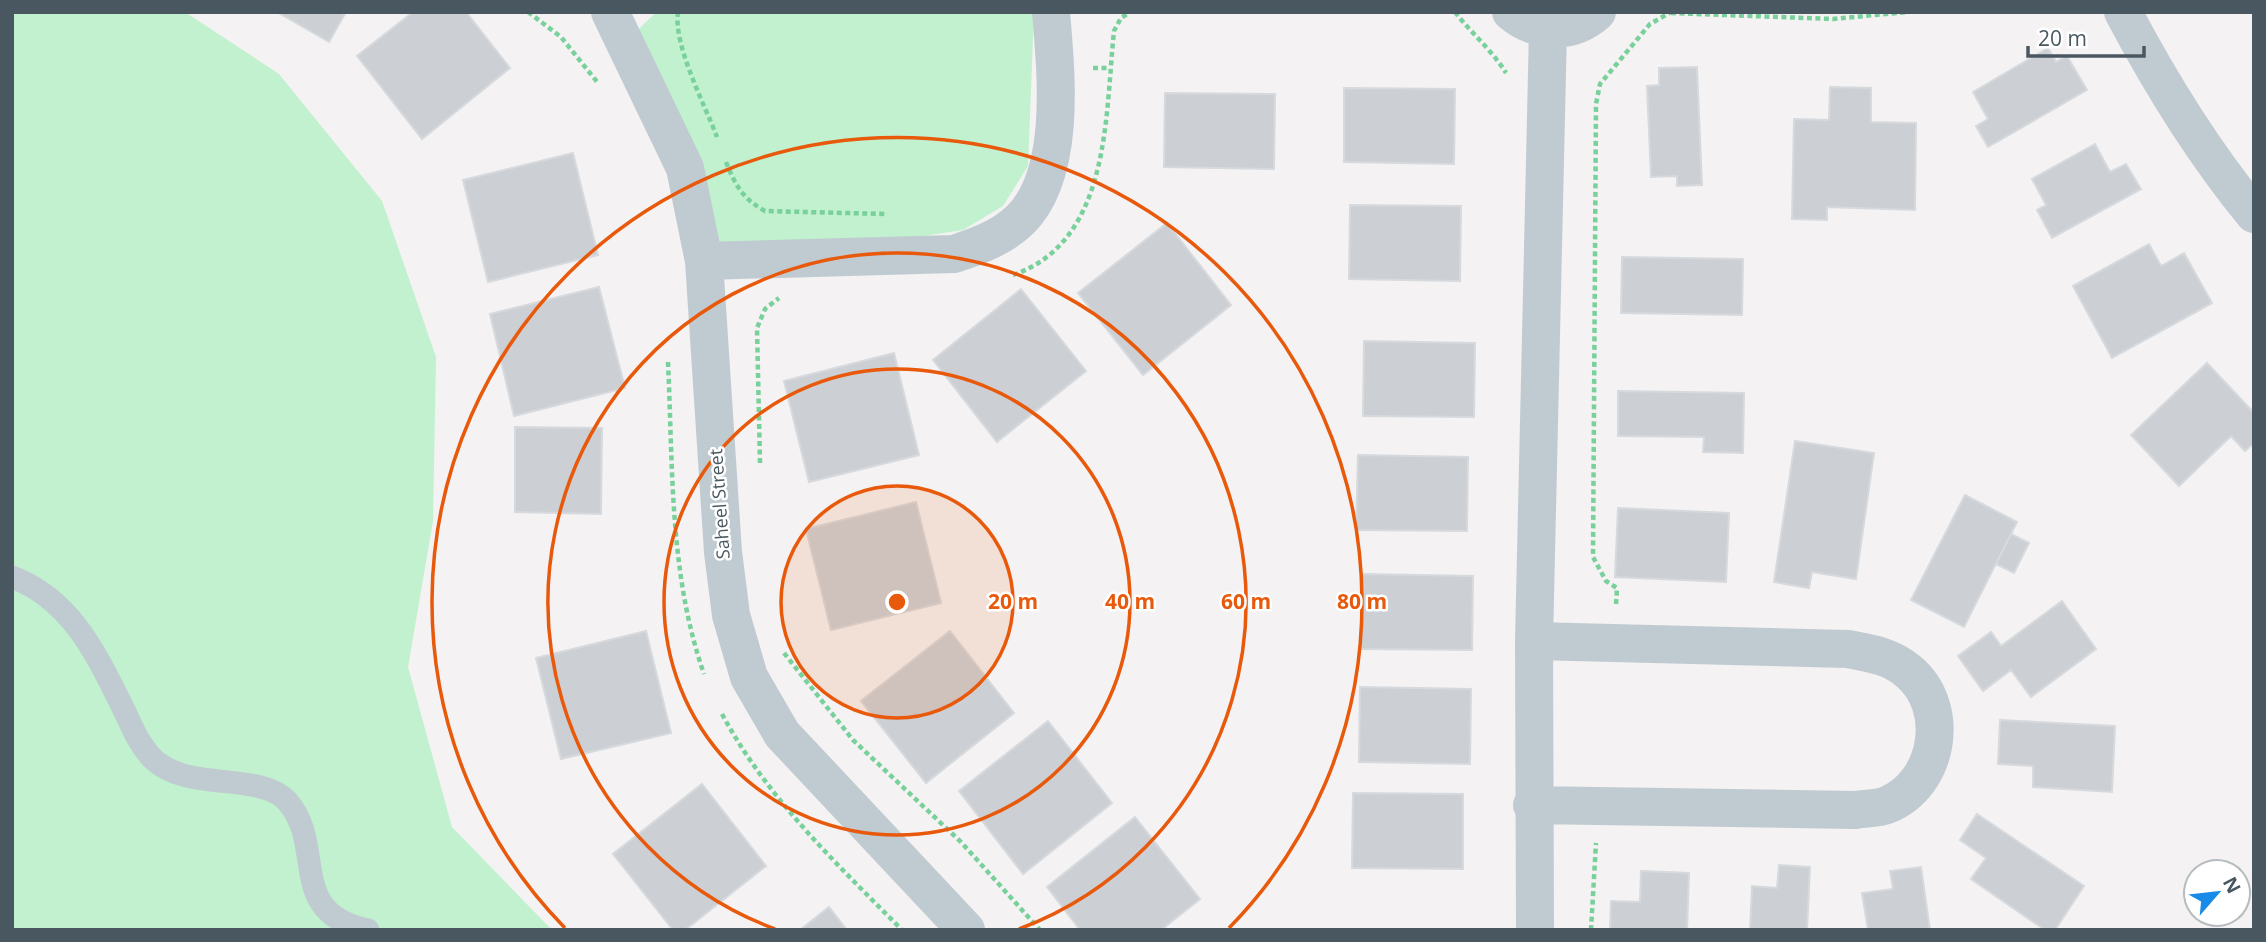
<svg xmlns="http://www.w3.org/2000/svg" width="2266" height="942" font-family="'Open Sans',sans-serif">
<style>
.green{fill:#c1f1ce}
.building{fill:#ccd0d4;stroke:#d6d9dd;stroke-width:2}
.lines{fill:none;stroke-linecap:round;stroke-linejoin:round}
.path{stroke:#78d09b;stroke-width:4.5;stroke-dasharray:5 3.5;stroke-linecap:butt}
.lane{stroke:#c0cbd1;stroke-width:23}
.street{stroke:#c0cbd1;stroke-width:38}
.ring{fill:none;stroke:#e8590c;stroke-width:3.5}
.labels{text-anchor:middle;stroke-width:5;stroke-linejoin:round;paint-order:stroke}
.street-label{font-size:18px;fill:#495860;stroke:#fff}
.centre{fill:#e8590c;stroke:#fff;stroke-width:3.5}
.ring-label{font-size:21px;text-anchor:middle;font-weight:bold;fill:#e8590c;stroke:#fff;stroke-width:5;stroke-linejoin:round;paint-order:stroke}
</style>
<rect width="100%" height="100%" fill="#f4f2f2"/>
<path class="green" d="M12,12H185L279,74L382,201L436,357L433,521L408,667L452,827L552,930H12Z
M656,12H1034L1028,166L1003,206L963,230L719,267L632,36Z"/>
<path class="building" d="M277,12H346L329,42Z
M413,12H466L510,68L422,139L357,56Z
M2048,48L2056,62L2067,56L2087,90L1988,147L1976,126L1988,119L1973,92Z
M1697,67L1702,185L1677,186V176L1651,177L1647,86L1659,85V68Z
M1830,87L1871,88V122L1916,123L1915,210L1827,207V220L1792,219L1794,119L1829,120Z
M1344,88L1455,89L1454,164L1344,162Z
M1165,93L1275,94L1274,169L1164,167Z
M2095,144L2110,172L2126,164L2141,189L2052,238L2037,210L2046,205L2032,179Z
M573,153L598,255L488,282L463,180Z
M1350,205L1461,206L1460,281L1349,279Z
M1167,223L1231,305L1143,375L1078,293Z
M2149,244L2161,266L2184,253L2212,303L2112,358L2073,286Z
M1622,257L1743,259L1742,315L1621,313Z
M599,287L625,388L514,416L490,314Z
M1021,289L1086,371L997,442L933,360Z
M1364,341L1475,343L1474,417L1363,416Z
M894,353L919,455L809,482L784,381Z
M2207,363L2254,413V443L2245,451L2231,436L2179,486L2131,435Z
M1618,391L1744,393L1743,453L1703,452L1704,437L1618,436Z
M515,427L602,428L601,514L515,512Z
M1795,441L1874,453L1856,579L1812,572L1809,588L1774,582Z
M1358,455L1468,457L1467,531L1356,530Z
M1965,495L2017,522L1964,627L1911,600Z
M916,502L941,603L831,630L806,529Z
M1618,508L1729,513L1726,582L1615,577Z
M2011,534L2029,543L2014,573L1996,564Z
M1362,574L1473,576L1472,650L1361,649Z
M2062,601L2096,649L2031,697L2011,670L1983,691L1958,656L1991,632L2001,646Z
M646,631L671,733L561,759L536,658Z
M950,631L1014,713L926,783L861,701Z
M1360,687L1471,689L1470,764L1359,762Z
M2000,720L2115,726L2112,792L2033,787V766L1998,764Z
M1048,721L1112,803L1023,874L959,791Z
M702,784L766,866L685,930H673L613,854Z
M1353,793L1463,794V869L1352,868Z
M1977,814L2084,886L2055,930H2045L1971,879L1986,858L1960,840Z
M1135,817L1200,899L1161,930H1080L1047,887Z
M1779,865L1810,867L1807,930H1750L1752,886L1777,888Z
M1921,867L1930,930H1868L1862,893L1893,889L1890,871Z
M1641,871L1689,873L1687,930H1610L1611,901L1640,902Z
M829,907L847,930H800Z"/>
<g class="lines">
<path class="path" d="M528,12L561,37L598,83
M678,12C673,45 705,105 717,137
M1455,12C1471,33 1492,50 1506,73
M1671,13L1833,19L1907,12
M1093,68H1110
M726,162C735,185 743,199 765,211L887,214
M1013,275C1111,241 1105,116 1114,31L1121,18L1130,12
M668,362C673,467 669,574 704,674
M760,463L757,328L765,309L779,298
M1616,604L1617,588L1606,581L1593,557L1596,104L1600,84L1650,24L1671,12
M784,653L853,740L961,842L1040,930
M722,714C767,798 835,862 902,930
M1591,930L1596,843"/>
<path class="lane" d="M12,577C73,600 98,658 125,712C133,729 139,744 152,758C187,793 259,771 287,801C327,846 285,913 368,930"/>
<path class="street" d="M610,12L685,168L704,261L723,552L731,615L749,677L782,734L966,930
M1511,12C1536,33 1572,35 1597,12
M2123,12C2161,84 2202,151 2254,214
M704,261L954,254C978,246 1001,238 1020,220C1067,174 1056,72 1051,12
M1532,805L1855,810C1865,808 1878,809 1887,805C1939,784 1952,707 1908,671C1891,656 1869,653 1848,649L1534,641
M1535,930L1534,641L1548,29"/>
</g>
<circle cx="897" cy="602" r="116" fill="#e8590c" fill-opacity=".12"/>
<g class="ring">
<circle cx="897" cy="602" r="116"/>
<circle cx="897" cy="602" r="233"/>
<path d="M775 929A349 349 0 1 1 1019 929"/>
<path d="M565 928A465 465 0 1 1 1229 928"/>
</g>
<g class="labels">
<g class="street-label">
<text transform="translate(720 504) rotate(-94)" y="6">Saheel Street</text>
</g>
</g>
<circle cx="897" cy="602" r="10" class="centre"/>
<g class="ring-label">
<text x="1013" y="609">20 m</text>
<text x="1130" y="609">40 m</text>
<text x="1246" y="609">60 m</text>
<text x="1362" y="609">80 m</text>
</g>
<rect width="2266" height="942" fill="none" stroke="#495860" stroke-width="28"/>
<g transform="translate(2217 893) rotate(62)"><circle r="33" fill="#ffffff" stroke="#b6bcbf" stroke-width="2"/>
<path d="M0-5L12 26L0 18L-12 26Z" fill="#188be9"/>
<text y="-10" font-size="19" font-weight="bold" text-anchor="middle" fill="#495860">N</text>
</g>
<path d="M2028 46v10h116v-10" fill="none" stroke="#495860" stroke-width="3.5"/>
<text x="2038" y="46" font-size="21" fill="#495860" stroke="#ffffff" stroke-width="5" paint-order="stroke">20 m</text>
</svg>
